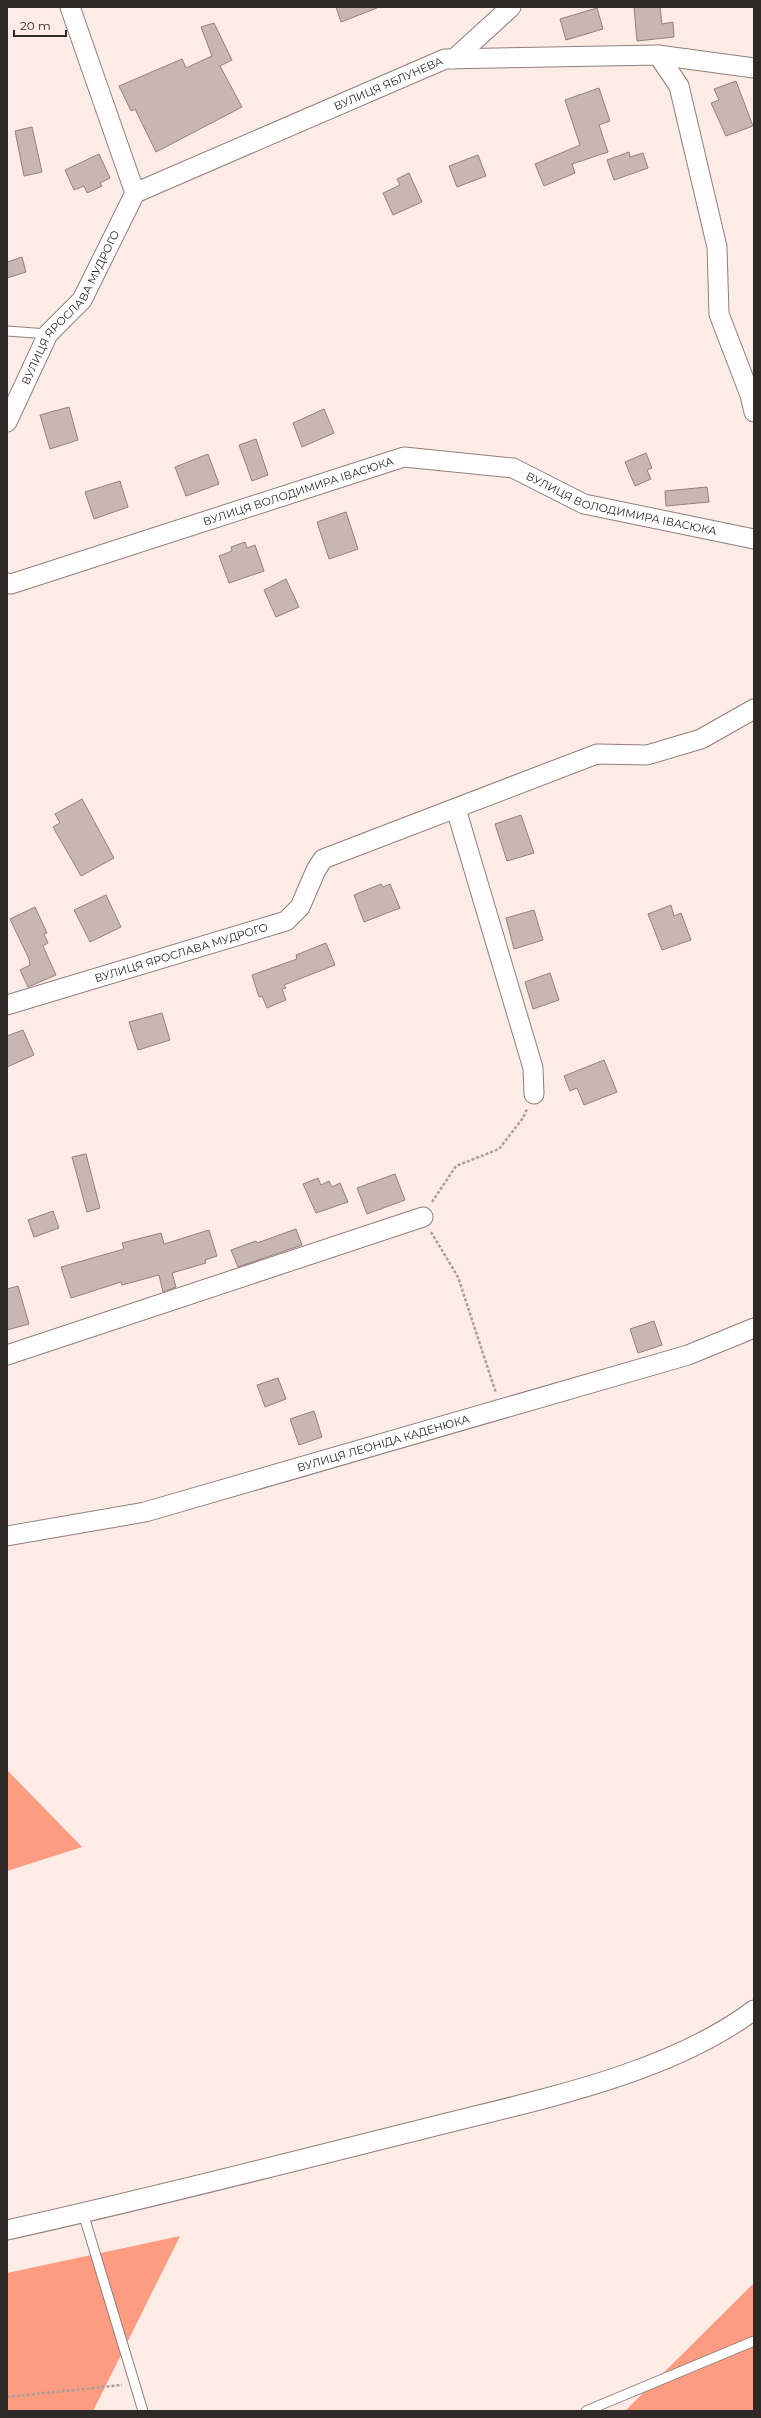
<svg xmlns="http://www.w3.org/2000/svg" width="761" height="2418" font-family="Montserrat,sans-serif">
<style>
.forest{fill:#fd9c81}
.building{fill:#c7b6b1;stroke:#92817d}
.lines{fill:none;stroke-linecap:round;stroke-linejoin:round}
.lane-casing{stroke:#907f7b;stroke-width:11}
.street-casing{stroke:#907f7b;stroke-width:21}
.path{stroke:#ac9f9a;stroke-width:2.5;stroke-dasharray:3 2;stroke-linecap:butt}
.lane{stroke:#fff;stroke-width:9}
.street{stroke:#fff;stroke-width:19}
.labels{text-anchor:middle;stroke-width:3;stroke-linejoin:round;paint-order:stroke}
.street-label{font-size:11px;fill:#2e2826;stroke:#fdebe5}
</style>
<rect width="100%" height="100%" fill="#fdebe5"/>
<path class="forest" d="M7,1770L82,1847L7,1871Z
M180,2236L93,2411H7V2273Z
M754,2283V2411H625Z"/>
<path class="building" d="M336,7H377V8L341,22Z
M634,7H660L662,24L673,22L674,37L637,41Z
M597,8L603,29L566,40L560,19Z
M214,23L232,60L220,66L242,107L156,152L135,109L131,111L119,86L182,59L186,68L212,56L201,27Z
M736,81L753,126L726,136L711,103L719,100L714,89Z
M599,88L610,121L599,125L608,152L572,164L575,173L544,186L535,164L580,145L565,100Z
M32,127L42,172L24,176L15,131Z
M629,152L630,157L643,153L648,168L614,180L607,160Z
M99,154L110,178L100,183L102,186L87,193L84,186L74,190L65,170Z
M478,155L486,176L457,187L449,166Z
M409,173L422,202L393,215L383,193L400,185L397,179Z
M22,257L26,272L7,278V262Z
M69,407L78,440L50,449L40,415Z
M324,409L334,433L302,447L293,423Z
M256,439L268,475L252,481L239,445Z
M646,453L652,468L647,470L651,479L635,486L625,462Z
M208,454L219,484L186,496L175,467Z
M120,481L128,507L94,519L85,492Z
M707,487L709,502L666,506L665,491Z
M346,512L358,549L329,559L317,522Z
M245,542L247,548L255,545L264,571L229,583L219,556L232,551L231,547Z
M286,579L299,607L276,617L264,590Z
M82,799L114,858L81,876L53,827L60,823L55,814Z
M521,815L534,853L507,861L495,824Z
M381,884L383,887L390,884L400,908L364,922L354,895Z
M106,895L121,927L90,942L74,910Z
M671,905L674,916L681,913L691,940L662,950L648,914Z
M35,907L47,933L44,934L48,943L43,946L56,975L28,987L20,970L30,965L29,959L10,919Z
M534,910L543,940L514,949L506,918Z
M326,943L335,965L284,985L286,988L282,989L286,1000L267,1008L262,996L259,997L252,975L297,959L296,955Z
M550,973L559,1000L533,1009L525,982Z
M162,1013L170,1040L138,1050L129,1022Z
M23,1030L34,1055L7,1067V1036Z
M604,1060L617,1092L584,1105L577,1088L570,1091L564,1076Z
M86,1154L100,1208L87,1212L72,1157Z
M395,1174L405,1200L367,1214L357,1188Z
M318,1178L321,1185L329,1181L332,1187L340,1183L348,1202L316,1213L303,1184Z
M53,1211L59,1228L34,1237L28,1220Z
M296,1229L302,1245L238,1267L231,1250L256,1241L257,1243Z
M209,1230L217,1256L205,1260L206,1263L172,1273L176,1287L163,1292L159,1275L122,1285L121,1282L71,1298L61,1267L124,1249L122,1243L161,1233L164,1244Z
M18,1286L29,1324L7,1330V1289Z
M654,1321L662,1345L638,1353L630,1329Z
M278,1378L286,1399L265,1407L257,1385Z
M314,1411L322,1437L299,1445L290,1419Z"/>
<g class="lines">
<defs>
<path id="lane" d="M7,331L48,334
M83,2213L143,2411
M586,2411L754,2341"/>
<g id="street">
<path d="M70,7L135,193"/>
<path d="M658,55L679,86L717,247L719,314L750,395L754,412"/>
<path d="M454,59L511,7"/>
<path id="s1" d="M135,193L445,59L658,55L754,68"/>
<path id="s2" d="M7,422L48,334L82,300L135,193"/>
<path id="s3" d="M7,583L11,584L404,457L513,468L584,504L754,539"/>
<path d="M456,809L533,1068L534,1094"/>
<path id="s4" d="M7,1005L286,921L300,907L316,870L323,859L597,754L647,755L701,739L754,709"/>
<path d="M7,1355L423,1217"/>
<path id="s5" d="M7,1536L145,1512L688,1355L754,1328"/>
<path d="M7,2230C148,2199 287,2163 427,2128C532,2101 666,2076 754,2010"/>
</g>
</defs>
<use href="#lane" class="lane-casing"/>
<use href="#street" class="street-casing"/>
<path class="path" d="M432,1202L456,1166L499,1149L523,1118L527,1109
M431,1232L458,1277L496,1393
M7,2397L122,2385"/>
<use href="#lane" class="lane"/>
<use href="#street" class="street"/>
</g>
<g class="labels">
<g class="street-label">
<text dy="4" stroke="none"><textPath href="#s1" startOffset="276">ВУЛИЦЯ ЯБЛУНЕВА</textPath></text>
<text dy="4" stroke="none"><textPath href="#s2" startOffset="132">ВУЛИЦЯ ЯРОСЛАВА МУДРОГО</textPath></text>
<text dy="4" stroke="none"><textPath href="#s3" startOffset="306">ВУЛИЦЯ ВОЛОДИМИРА ІВАСЮКА</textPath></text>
<text dy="4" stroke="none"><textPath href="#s3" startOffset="642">ВУЛИЦЯ ВОЛОДИМИРА ІВАСЮКА</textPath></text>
<text dy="4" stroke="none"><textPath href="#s4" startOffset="182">ВУЛИЦЯ ЯРОСЛАВА МУДРОГО</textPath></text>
<text dy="4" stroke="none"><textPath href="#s5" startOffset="388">ВУЛИЦЯ ЛЕОНІДА КАДЕНЮКА</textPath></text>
</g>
</g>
<rect width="761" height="2418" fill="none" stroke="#2e2826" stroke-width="16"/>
<path d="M14 30v6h52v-6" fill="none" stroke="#2e2826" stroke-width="2"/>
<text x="20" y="30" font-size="12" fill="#2e2826" stroke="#fdebe5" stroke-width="3" paint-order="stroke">20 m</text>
</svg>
